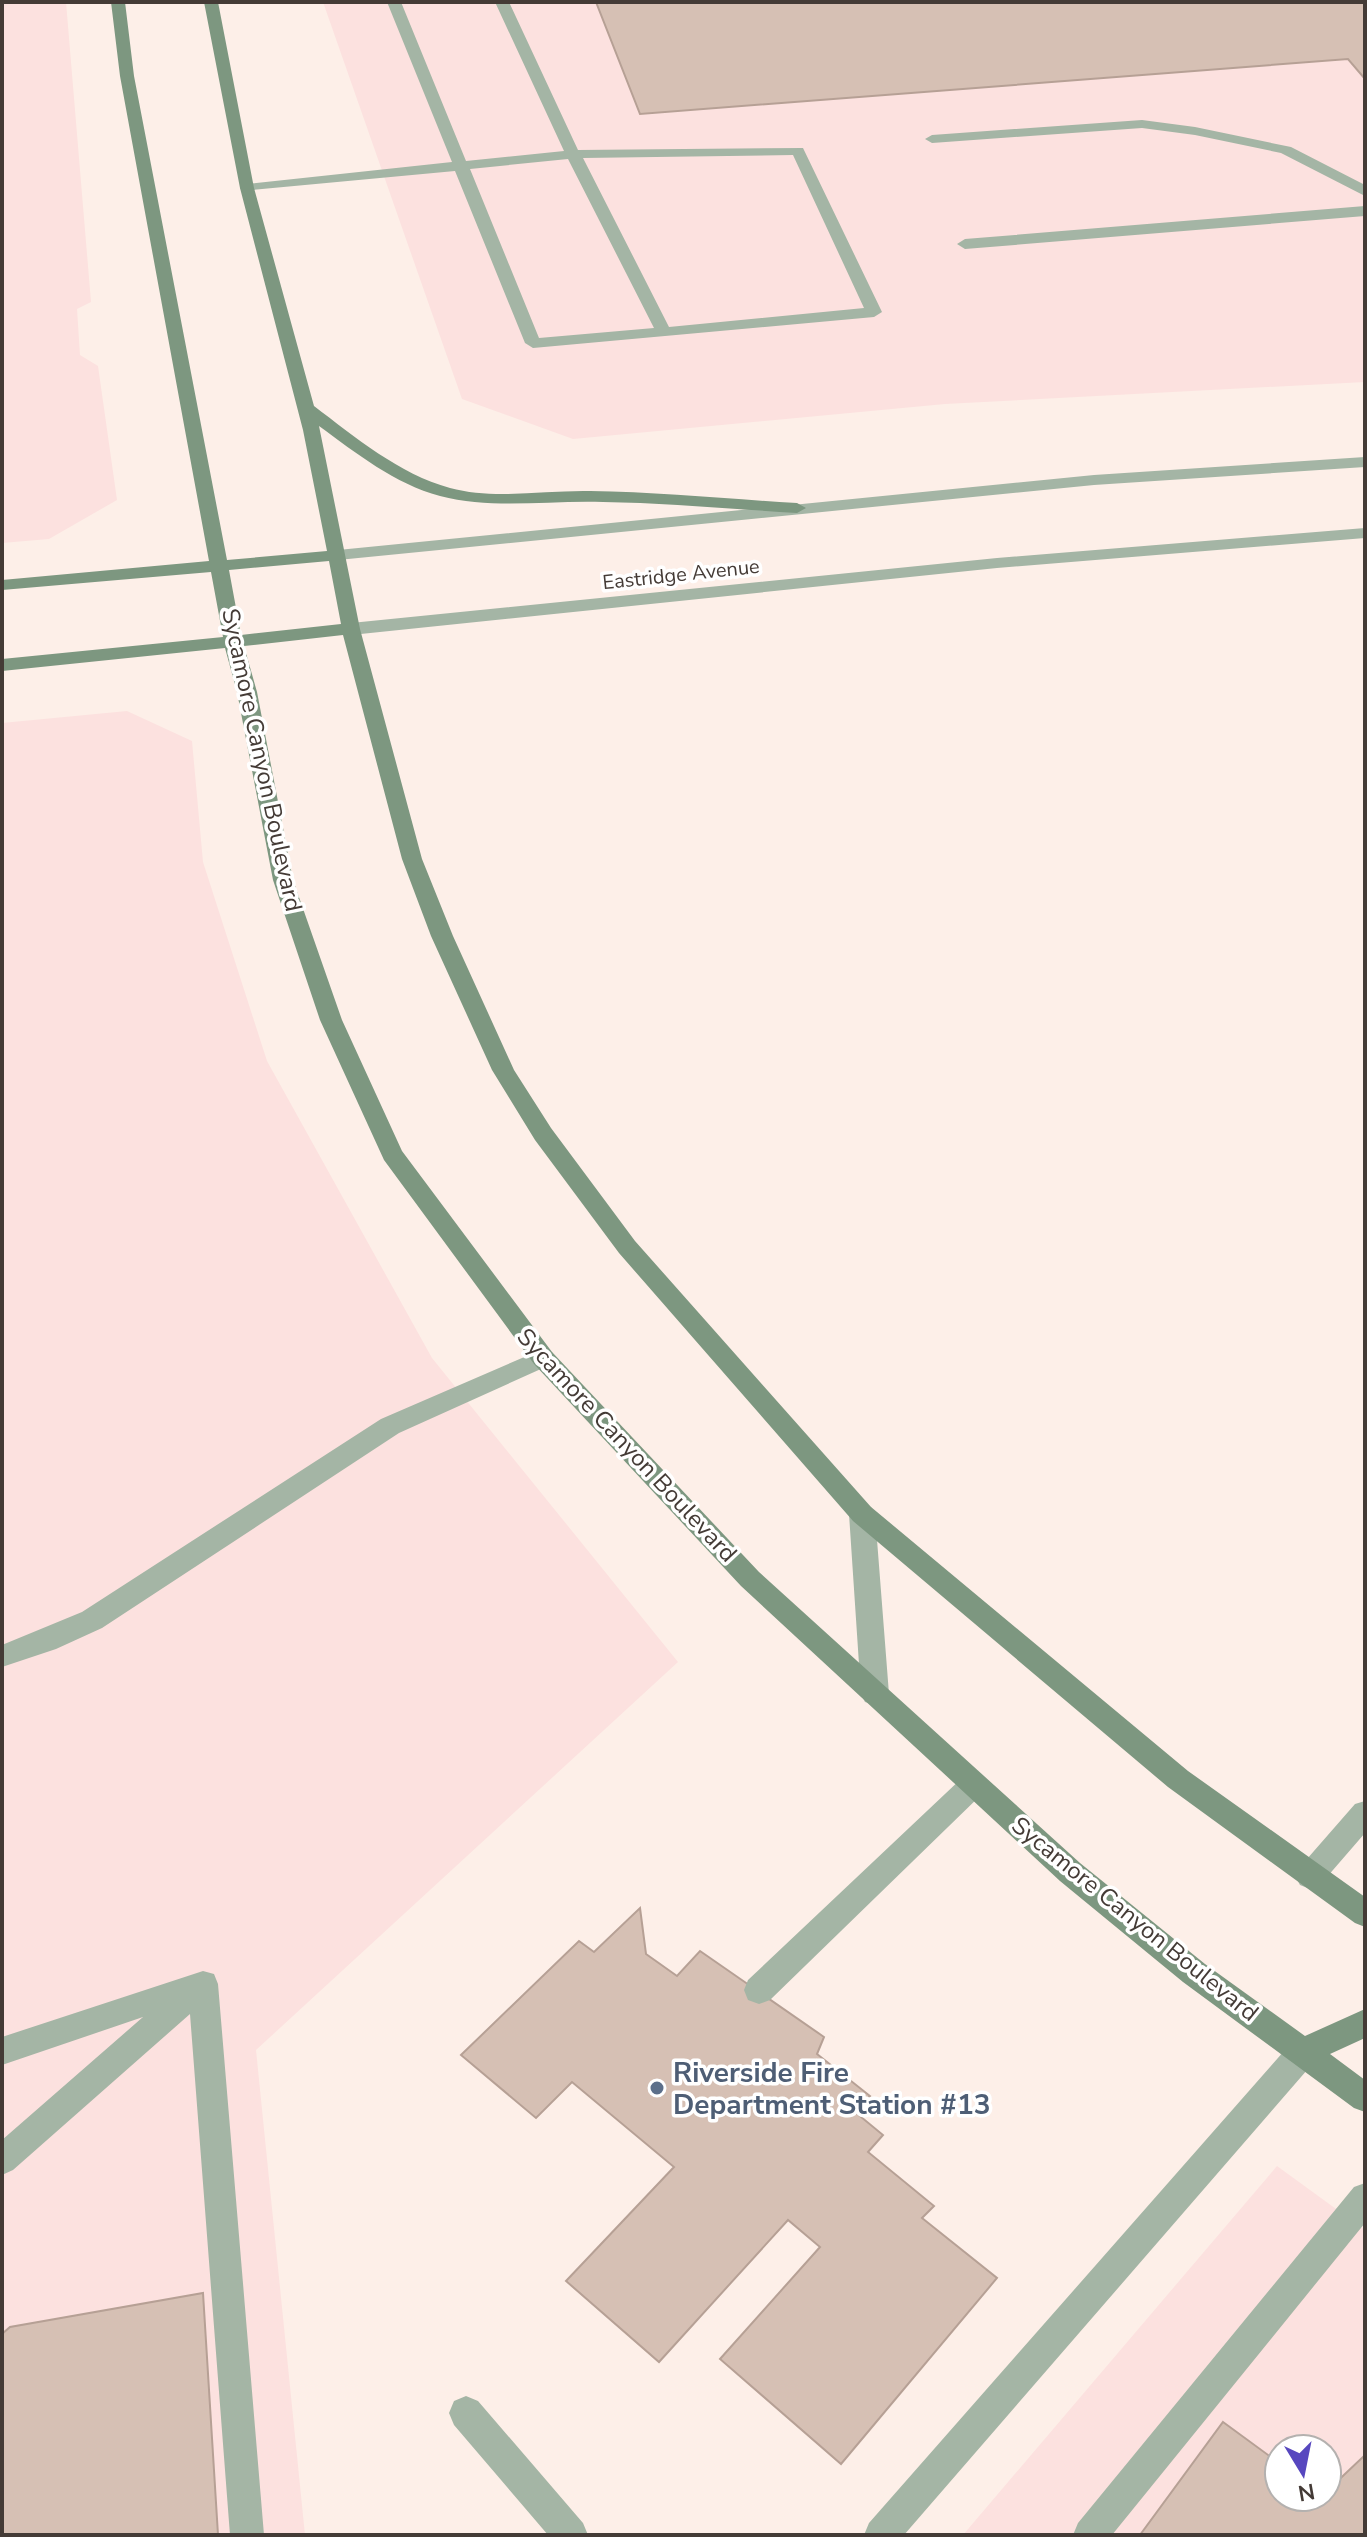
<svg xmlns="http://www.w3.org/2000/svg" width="1367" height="2537" font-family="'Nunito Sans',sans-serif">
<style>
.industrial{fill:#fce1df;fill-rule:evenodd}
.building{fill:#d6c0b4;stroke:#b6a095;stroke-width:2}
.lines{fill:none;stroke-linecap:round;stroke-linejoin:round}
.lane{fill:#a4b5a5;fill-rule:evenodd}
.street{fill:#a4b5a5;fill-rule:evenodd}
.secondary{fill:#7d9780;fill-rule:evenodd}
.service-dot{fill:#5c6f8a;stroke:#fff;stroke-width:3}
.labels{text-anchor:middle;stroke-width:7;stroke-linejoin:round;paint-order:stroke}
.far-street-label{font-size:20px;fill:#443b36;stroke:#fff}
.street-label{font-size:24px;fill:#443b36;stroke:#fff}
.near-service-label{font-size:28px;font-weight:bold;fill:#4e5e75;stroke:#fff;text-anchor:start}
</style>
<rect width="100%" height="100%" fill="#fdefe8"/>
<path class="industrial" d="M2,2H66L91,302L77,309L80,355L98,366L117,500L49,539L2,543Z
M323,2H1365V382L945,404L573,439L462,399Z
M127,711L192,741L203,862L267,1061L432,1358L678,1662L256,2050L305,2535H2V723Z
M1277,2166L1365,2230V2535H963ZM1279,2449H1327V2497H1279Z"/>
<path class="building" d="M596,2H1365V79L1348,59L640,114Z
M640,1908L646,1954L677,1976L700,1951L824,2037L817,2054L870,2096L855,2112L883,2135L868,2152L934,2206L922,2218L997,2278L841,2464L720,2359L820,2247L788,2220L659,2362L566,2281L674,2167L572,2082L536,2118L461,2055L579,1941L594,1952Z
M203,2293L218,2535H2V2334L10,2327Z
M1223,2422L1279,2463V2497H1327V2491L1365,2455V2535H1140Z"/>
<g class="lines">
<path class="lane" d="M387,2H401L466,161L564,151L495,2H509L578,150L803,148L882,312L874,317L533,348L525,343L455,171L242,191L240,188L247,184L452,162ZM793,155L864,308L669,327L583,158ZM568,159L654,328L539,338L470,169Z
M1142,120L1195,127L1291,147L1365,185V196L1281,153L1195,135L1142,128L932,143L925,139L932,135Z
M1365,206V216L965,249L957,244L965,239Z
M543,1349L552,1352L555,1358L552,1364L399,1433L102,1628L56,1649L2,1667V1645L82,1612L381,1419Z
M862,1504L871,1507L875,1514L889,1694L885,1702L875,1705L865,1702L861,1694L849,1514L853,1507Z
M973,1773L983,1777L987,1785L983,1793L770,2000L759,2004L748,2000L744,1990L748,1980L963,1777Z
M1365,1801V1833L1320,1885L1310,1889L1300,1885L1295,1876L1300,1867L1355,1804Z
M203,1971L214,1974L218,1984L264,2535H230L190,2014L13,2170L2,2175V2140L143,2017L2,2065V2037Z
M1303,2038L1314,2042L1318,2052L1314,2062L904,2535H864L869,2523L1292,2042Z
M1365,2183V2223L1112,2535H1073L1078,2523L1354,2187Z
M466,2396L478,2401L583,2523L588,2535H548L454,2425L449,2413L454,2401Z"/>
<path class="street" d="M1365,457V467L1094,485L338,560L329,555L338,550L1094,475Z
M1365,528V538L997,568L351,635L342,629L351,623L997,558Z"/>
<path class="secondary" d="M111,2H125L134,76L227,560L327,551L303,430L240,188L204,2H218L254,188L314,406C355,437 399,474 450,488C494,500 544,490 590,491C659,492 728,499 797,503L806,508L797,513C732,509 668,503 603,502C549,500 493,510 440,496C395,484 356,453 319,426L360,629L422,859L453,936L514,1070L551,1128L635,1241L871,1507L1188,1771L1365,1897V1927L1355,1923L1168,1787L853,1521L619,1253L535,1140L492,1070L431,936L402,859L343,635L244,646L257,692L293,880L342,1020L402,1151L552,1352L759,1572L1080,1863L1205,1964L1305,2036L1365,2009V2038L1330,2054L1365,2080V2112L1354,2108L1183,1982L1060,1881L741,1586L534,1364L384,1160L320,1020L273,880L237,692L225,648L2,671V659L223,637L211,572L2,590V580L209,561L120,76ZM329,561L341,624L241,635L229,570Z"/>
</g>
<circle class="service-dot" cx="657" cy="2088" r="8"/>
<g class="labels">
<g class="far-street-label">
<text transform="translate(681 574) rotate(-6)" y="7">Eastridge Avenue</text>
</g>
<g class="street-label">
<text transform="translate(262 760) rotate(78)" y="8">Sycamore Canyon Boulevard</text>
<text transform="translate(627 1445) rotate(47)" y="8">Sycamore Canyon Boulevard</text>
<text transform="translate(1135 1919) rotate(39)" y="8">Sycamore Canyon Boulevard</text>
</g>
<g class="near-service-label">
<text x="673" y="2082">Riverside Fire<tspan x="673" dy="32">Department Station #13</tspan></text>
</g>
</g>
<rect width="1367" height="2537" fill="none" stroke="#443b36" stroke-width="8"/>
<g transform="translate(1303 2473) rotate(170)"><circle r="38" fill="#ffffff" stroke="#b4b1af" stroke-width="2"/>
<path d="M0-6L14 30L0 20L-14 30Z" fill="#5747bf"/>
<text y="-12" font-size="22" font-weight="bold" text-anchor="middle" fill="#443b36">N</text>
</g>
</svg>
